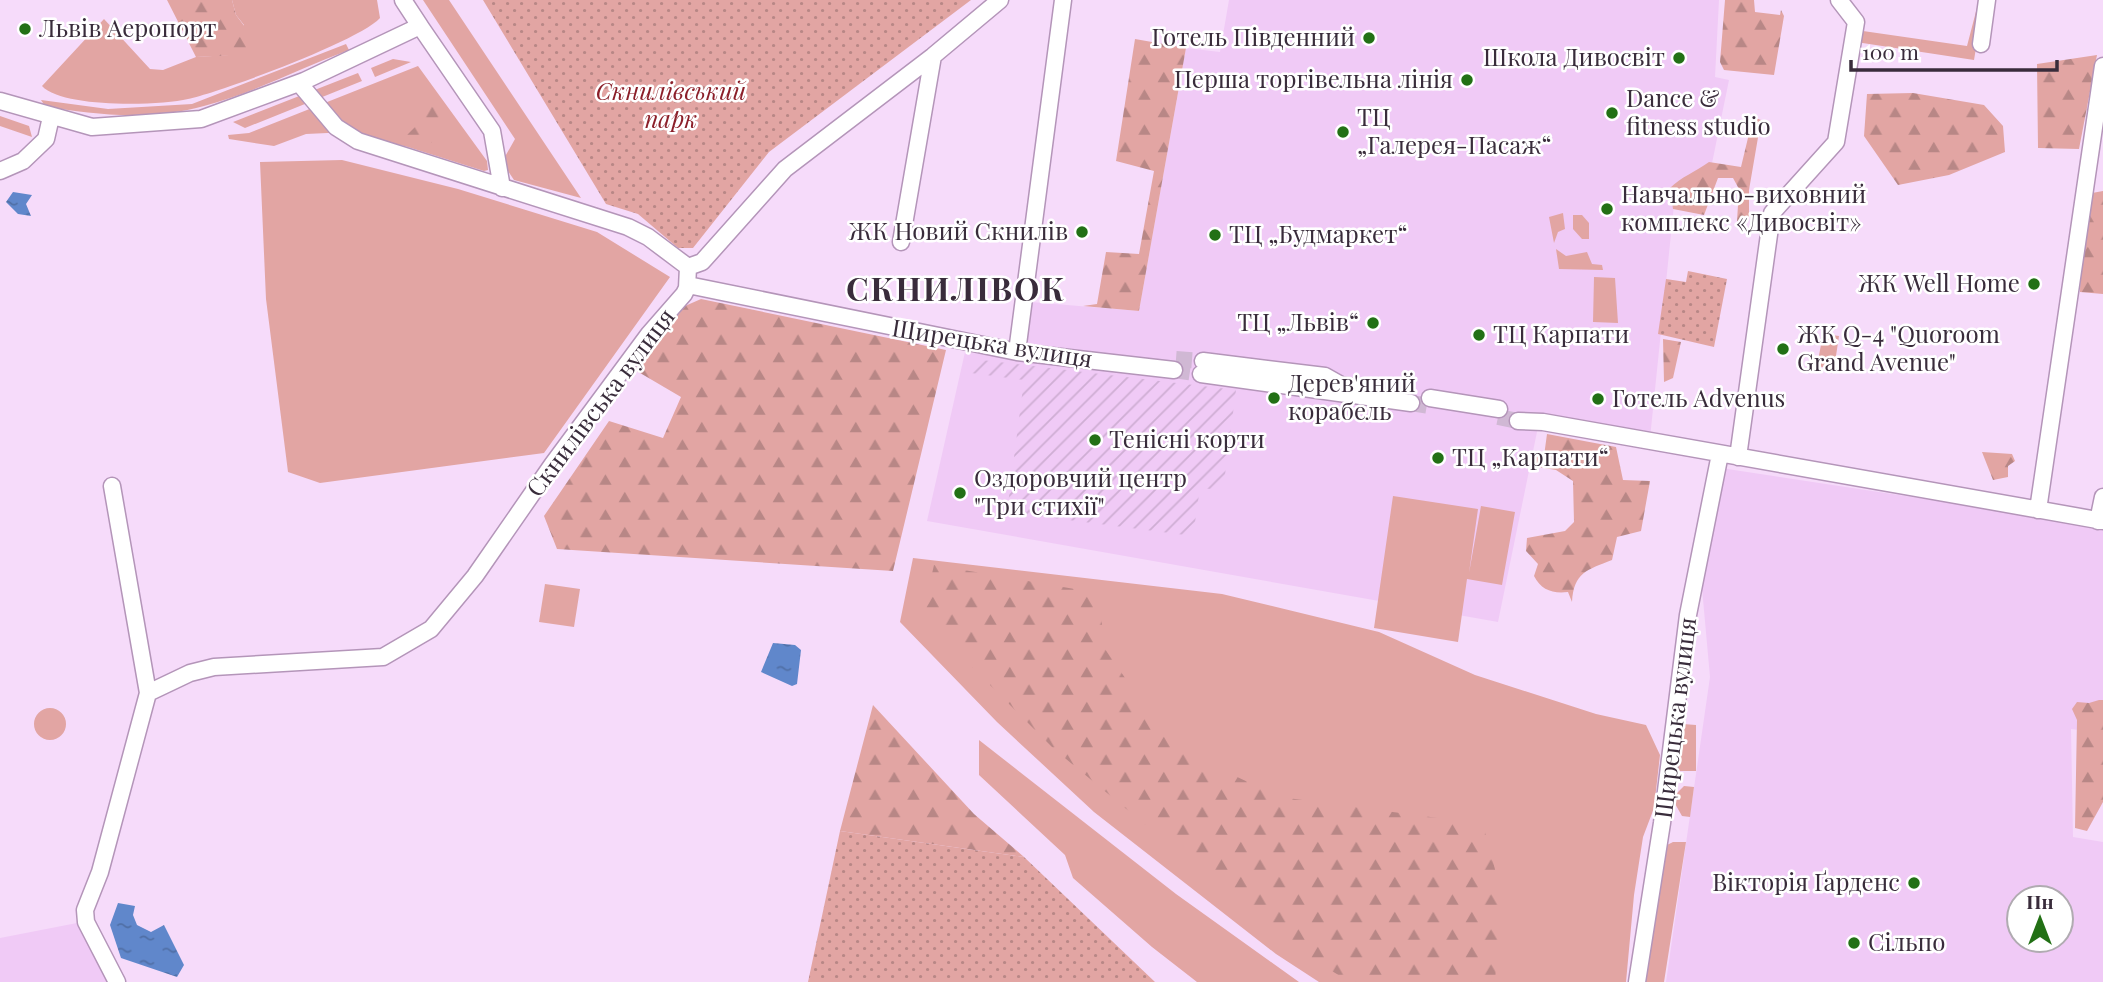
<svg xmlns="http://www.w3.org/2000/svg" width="2103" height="982" font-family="'Playfair Display',serif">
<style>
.built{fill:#f0caf6;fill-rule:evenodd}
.industrial{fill:url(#industrial-furrows)}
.grass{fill:#e2a5a3}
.forest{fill:url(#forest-firs)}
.park{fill:url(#park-dots)}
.water{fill:url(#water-ripples)}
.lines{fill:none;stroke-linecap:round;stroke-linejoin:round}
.street-tunnel{stroke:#d0b8d4;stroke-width:16;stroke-dasharray:16 8;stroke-linecap:butt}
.street-casing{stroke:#b495b9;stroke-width:19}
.street{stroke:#fff;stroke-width:16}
.poi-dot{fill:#227015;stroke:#fff;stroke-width:2.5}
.labels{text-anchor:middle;stroke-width:5;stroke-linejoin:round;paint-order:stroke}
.poi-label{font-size:24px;fill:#392c3b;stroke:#fff;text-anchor:start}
.park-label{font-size:24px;font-style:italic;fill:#8b1f29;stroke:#fff}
.street-label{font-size:24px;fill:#392c3b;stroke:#fff}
.district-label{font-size:32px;font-weight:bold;letter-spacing:2px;fill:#392c3b;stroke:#fff}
</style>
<defs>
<pattern id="industrial-furrows" width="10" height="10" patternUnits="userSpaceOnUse" patternTransform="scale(1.75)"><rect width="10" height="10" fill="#f0caf6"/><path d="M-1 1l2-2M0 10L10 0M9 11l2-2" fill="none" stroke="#cfaed4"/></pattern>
<pattern id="forest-firs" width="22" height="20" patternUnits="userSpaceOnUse" patternTransform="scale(1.75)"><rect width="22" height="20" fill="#e2a5a3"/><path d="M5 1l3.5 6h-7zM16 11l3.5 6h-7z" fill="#b88786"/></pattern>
<pattern id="park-dots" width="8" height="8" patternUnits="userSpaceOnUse" patternTransform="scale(1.75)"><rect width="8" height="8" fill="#e2a5a3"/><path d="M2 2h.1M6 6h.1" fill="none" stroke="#b88786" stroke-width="1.8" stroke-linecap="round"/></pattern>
<pattern id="water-ripples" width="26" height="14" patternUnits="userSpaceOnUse" patternTransform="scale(1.75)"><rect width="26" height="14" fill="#6087cb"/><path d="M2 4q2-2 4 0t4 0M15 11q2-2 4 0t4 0" fill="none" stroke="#506fa6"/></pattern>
</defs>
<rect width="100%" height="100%" fill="#f6dbfa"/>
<path class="built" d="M1229,0H1719L1715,77L1729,80L1710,173L1675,195L1649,448L1538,427L1498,622L927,521L965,352L1023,360L1031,302L1139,311L1186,48L1220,52Z
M1721,468L2103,526V733L2071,729L2073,837L2103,842V982H1666L1710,677L1701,577ZM2019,898H2061V940H2019Z
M77,923L111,982H0V938Z"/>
<path class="industrial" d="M973,359L1236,390L1223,490L1200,488L1193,536L1007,512L1024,380L971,373Z"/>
<path class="grass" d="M232,0H377L380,18C359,41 223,91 188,99C158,106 62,108 42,86L104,19L150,69L163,70L196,57L229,55L244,25L236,15Z
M423,0H449L581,198L514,180L502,162L515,139Z
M1979,0H1984L1974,60L1856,42L1863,31L1967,46Z
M346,44L349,50C301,68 253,93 204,106C153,120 97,116 45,106L41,100L108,109L192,104Z
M393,59L411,62L375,77L371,68Z
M418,66L487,161L488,170L484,171L408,147L349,132L306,134L274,146L229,139L228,135L249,133Z
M358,73L362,81L245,128L233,122Z
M0,116L29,126L32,137L0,126Z
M342,160L458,189L597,232L670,277L544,453L320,483L288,472L266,299L260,162Z
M1563,213L1565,229L1558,232L1554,243L1549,217Z
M1573,215H1582L1589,223V239H1582L1573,229Z
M1556,249L1566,256L1587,252L1592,264L1602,265L1603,270L1559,269Z
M1594,277L1615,278L1618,323L1593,322Z
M1823,334L1839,336L1834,369L1817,366Z
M1393,496L1478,509L1469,573L1481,506L1515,512L1502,585L1467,579L1458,642L1374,628Z
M913,558L1222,594L1379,632L1475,675L1596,714L1646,725L1660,755L1654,808L1643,837L1634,895L1626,982H1319L1276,954L1094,812L997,722L900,622Z
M545,584L580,589L574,627L539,622Z
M34 724a16 16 0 1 1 32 0a16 16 0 1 1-32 0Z
M1683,724L1696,725V771H1675L1677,727Z
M979,740L1176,894L1299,982H1197L1152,947L1073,878L1065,855L979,775Z
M1684,786L1694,787L1690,817L1682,816L1674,802L1677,793Z
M1673,842H1686L1664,982H1645L1667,845Z"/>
<path class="forest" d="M167,0H232L236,15L251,35L249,47L241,55L196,57Z
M1725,0H1754L1755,12L1780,15L1781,10L1784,16L1774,75L1724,70L1720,62Z
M1135,39L1186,48L1139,311L1083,306L1097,304L1106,252L1139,254L1154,171L1116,161Z
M2097,55L2079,149L2038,148L2037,64Z
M1913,93L1984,105L2003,126L2005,152L1949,175L1898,185L1864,136L1867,94Z
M439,103L442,115L437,139L421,149L413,147L406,136L415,127V112L420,105Z
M1753,117L1761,120L1749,190V219L1742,225L1737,221L1739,189L1733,178H1718L1704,215L1673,209L1670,188C1681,177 1695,172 1709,162L1741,167Z
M2103,191V294L2080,292L2081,244L2092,193Z
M701,299L946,350L893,571L557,549L544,516L609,421L663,438L681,397L635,370L685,306Z
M1663,339L1681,342L1673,378L1664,382Z
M1547,434L1616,447L1623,480L1650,481L1641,531L1617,537L1612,560C1587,570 1574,572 1572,602L1568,592C1553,594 1541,590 1534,576L1538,564L1526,551L1527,538L1565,531L1574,522L1573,481L1556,470L1532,466L1530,457L1544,456Z
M1982,452L2012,454L2015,461L2008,466V477L1993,480Z
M934,565L1098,593L1105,649L1173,747L1280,797L1483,824L1501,892L1495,982H1350L1294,948L1054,749L922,617Z
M2099,700H2103V802L2087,831L2075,828L2077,720L2072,709L2077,702L2089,703Z
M873,705L974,814L1024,857L840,831Z"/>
<path class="park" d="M483,0H971L769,152L693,248H678L638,214L606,204Z
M1688,271L1727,279L1714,347L1658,334L1666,279L1686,282Z
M840,831L1024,857L1155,982H808Z"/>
<path class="water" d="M13,192L32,195L26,204L31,216L18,214L6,202Z
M773,643L795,645L801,650L797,684L792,686L761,672Z
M118,903L135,906L133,915L137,925L151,932L164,925L184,965L177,977L121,958L110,925Z"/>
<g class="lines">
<path class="street-tunnel" d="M1176,359L1203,361
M1174,370L1201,374
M1411,403L1429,406
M1498,417L1518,421"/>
<defs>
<path id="street" d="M420,26L492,131L502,188
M1981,44L1987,0
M299,83L336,127L358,141L628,227L648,237L688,267
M0,101L92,127L201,119L304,81L420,26L403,0
M0,171L23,161L46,139L51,117
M901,242L933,56
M688,267L702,262L785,169L933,56L1000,0
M688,285L1017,352L1174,370
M1017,352L1063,0
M1203,361L1325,376L1341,385L1353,387
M1201,374L1411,403
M1430,398L1499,409
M1518,421L1543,422L2103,521
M1738,457L1772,213L1836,142L1856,22L1839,0
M112,486L148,693
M2038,510L2103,66
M2098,521L2103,497
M117,982L86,922L85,910L100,872L148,693L190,673L214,667L383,657L431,629L475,576L552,465L649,334L684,294L687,288L688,267
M1637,982L1662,823L1688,615L1720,454"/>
</defs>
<use href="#street" class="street-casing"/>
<use href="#street" class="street"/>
</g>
<g class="poi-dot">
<circle cx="25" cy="29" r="7"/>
<circle cx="1369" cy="38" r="7"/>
<circle cx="1679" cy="58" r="7"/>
<circle cx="1467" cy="80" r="7"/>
<circle cx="1612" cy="113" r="7"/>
<circle cx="1343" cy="132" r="7"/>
<circle cx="1607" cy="209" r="7"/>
<circle cx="1082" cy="232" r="7"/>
<circle cx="1215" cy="235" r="7"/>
<circle cx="2034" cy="284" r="7"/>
<circle cx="1373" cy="323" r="7"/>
<circle cx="1479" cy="335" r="7"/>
<circle cx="1783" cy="349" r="7"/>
<circle cx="1274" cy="398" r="7"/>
<circle cx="1598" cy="399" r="7"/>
<circle cx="1095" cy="440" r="7"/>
<circle cx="1438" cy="458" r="7"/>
<circle cx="960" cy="493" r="7"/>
<circle cx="1914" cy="883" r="7"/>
<circle cx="1854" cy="943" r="7"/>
</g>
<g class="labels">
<g class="poi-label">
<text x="39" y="37">Львів Аеропорт</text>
<text x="1355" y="46" text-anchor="end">Готель Південний</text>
<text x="1665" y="66" text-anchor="end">Школа Дивосвіт</text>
<text x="1453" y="88" text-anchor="end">Перша торгівельна лінія</text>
<text x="1626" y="107">Dance &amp;<tspan x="1626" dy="28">fitness studio</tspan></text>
<text x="1357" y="126">ТЦ<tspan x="1357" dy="28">„Галерея-Пасаж“</tspan></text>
<text x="1621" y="203">Навчально-виховний<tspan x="1621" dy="28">комплекс «Дивосвіт»</tspan></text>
<text x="1068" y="240" text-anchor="end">ЖК Новий Скнилів</text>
<text x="1229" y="243">ТЦ „Будмаркет“</text>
<text x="2020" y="292" text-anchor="end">ЖК Well Home</text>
<text x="1359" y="331" text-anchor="end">ТЦ „Львів“</text>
<text x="1493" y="343">ТЦ Карпати</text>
<text x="1797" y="343">ЖК Q-4 "Quoroom<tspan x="1797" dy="28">Grand Avenue"</tspan></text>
<text x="1288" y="392">Дерев'яний<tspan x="1288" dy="28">корабель</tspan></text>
<text x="1612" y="407">Готель Advenus</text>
<text x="1109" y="448">Тенісні корти</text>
<text x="1452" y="466">ТЦ „Карпати“</text>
<text x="974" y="487">Оздоровчий центр<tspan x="974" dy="28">"Три стихії"</tspan></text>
<text x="1900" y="891" text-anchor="end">Вікторія Ґарденс</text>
<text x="1868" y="951">Сільпо</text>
</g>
<g class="park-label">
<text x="671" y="100">Скнилівський<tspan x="671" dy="28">парк</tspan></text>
</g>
<g class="street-label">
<text transform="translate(992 344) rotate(9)" y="8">Щирецька вулиця</text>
<text transform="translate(601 403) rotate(-53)" y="8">Скнилівська вулиця</text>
<text transform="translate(1676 718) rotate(-83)" y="8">Щирецька вулиця</text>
</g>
<g class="district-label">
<text x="956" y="301">СКНИЛІВОК</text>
</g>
</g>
<g transform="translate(2040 919)"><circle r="33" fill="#ffffff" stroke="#b0abb1" stroke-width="2"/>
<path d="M0-5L12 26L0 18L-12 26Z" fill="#227015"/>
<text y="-10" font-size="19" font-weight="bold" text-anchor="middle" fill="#392c3b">Пн</text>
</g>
<path d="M1851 60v10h206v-10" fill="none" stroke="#392c3b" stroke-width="3.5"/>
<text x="1862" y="60" font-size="21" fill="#392c3b" stroke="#ffffff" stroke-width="5" paint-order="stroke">100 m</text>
</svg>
